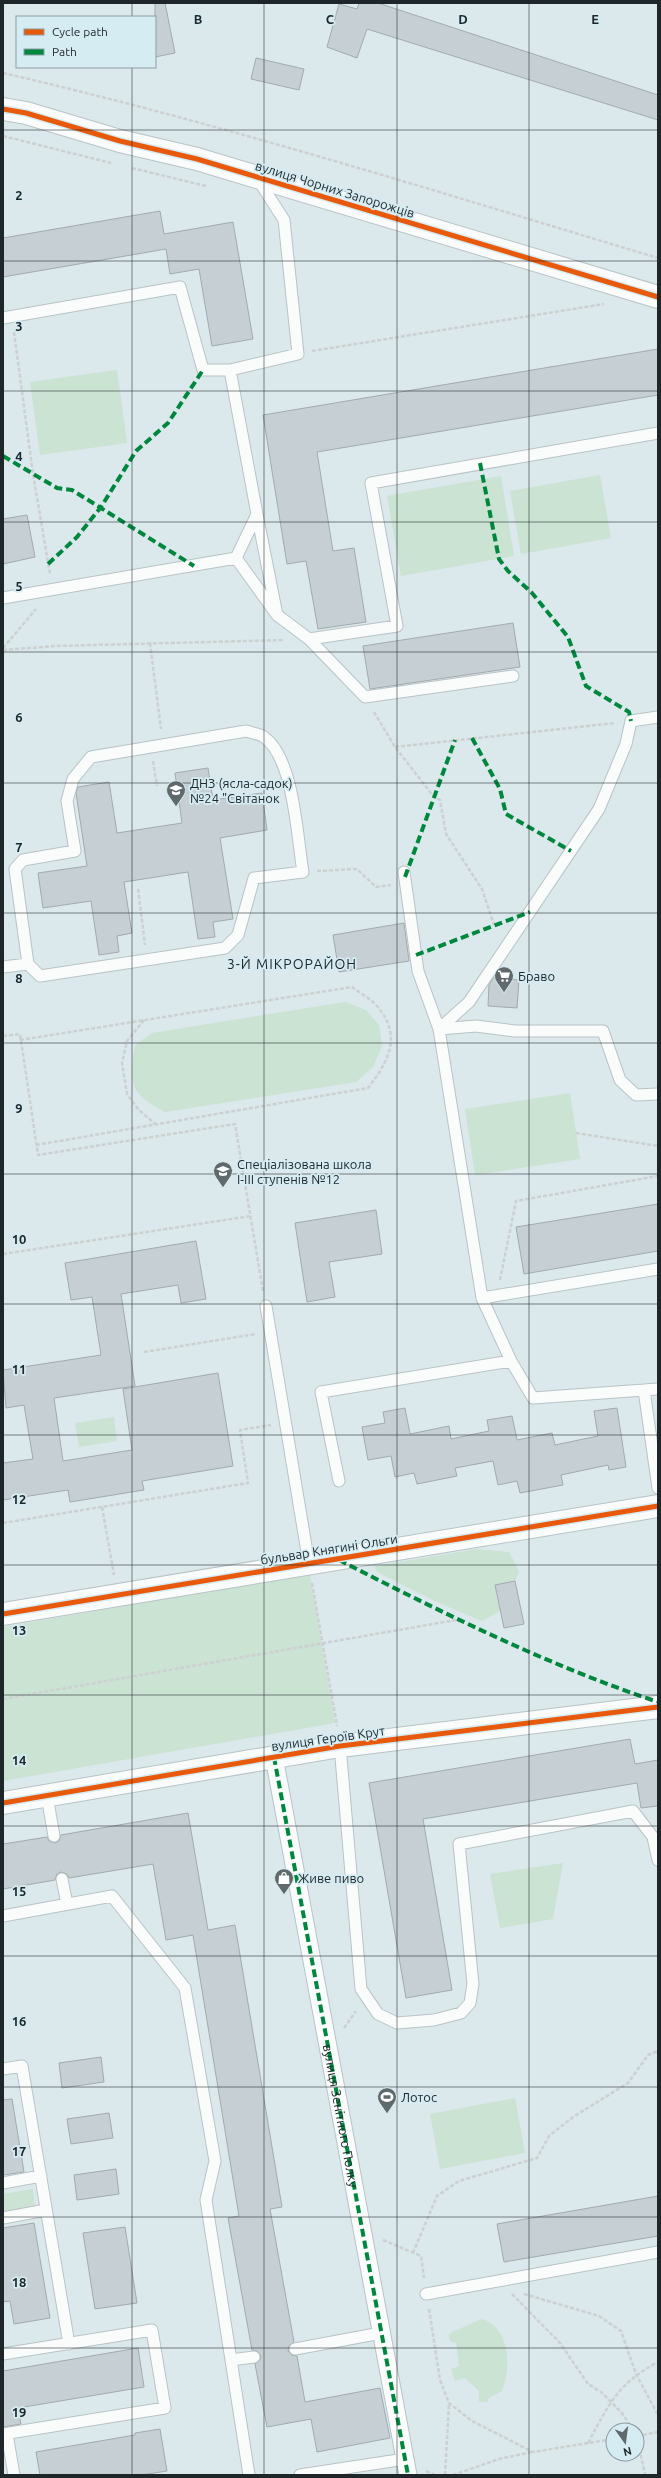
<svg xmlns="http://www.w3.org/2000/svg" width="661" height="2478" font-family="Ubuntu,sans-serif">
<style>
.green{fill:#cae3d2}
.building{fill:#c6cfd4;stroke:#a2aaaf}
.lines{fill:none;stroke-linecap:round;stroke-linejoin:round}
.service-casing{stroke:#b9c3c6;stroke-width:13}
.pedestrian-casing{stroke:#b9c3c6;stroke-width:19}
.minor-casing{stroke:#b9c3c6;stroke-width:24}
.tertiary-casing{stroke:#b9c3c6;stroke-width:24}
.path{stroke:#cdd0d1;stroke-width:2.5;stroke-dasharray:4 2;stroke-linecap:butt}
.service{stroke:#fafcfc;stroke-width:11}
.pedestrian{stroke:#fafcfc;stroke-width:17}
.minor{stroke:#fafcfc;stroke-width:22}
.tertiary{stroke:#fafcfc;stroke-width:22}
.quiet{stroke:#00873e;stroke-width:4;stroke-dasharray:8 4;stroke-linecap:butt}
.cycleway-casing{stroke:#d5ecf2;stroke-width:8}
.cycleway{stroke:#e8590c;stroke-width:5}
.grid{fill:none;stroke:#1e2629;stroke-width:1;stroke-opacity:0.55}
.labels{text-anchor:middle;stroke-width:3.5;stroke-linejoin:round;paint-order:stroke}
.street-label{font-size:13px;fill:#1e2629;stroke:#d5ecf2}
.poi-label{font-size:13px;fill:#1e2629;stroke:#d5ecf2;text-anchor:start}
.neighbourhood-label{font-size:14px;letter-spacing:1px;fill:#1e2629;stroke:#d5ecf2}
.grid-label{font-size:13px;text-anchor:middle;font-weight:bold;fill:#1e2629;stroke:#d5ecf2;stroke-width:3.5;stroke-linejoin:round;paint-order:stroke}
</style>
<rect width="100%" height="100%" fill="#dbe8ec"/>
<path class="green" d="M117,370L127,443L40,455L30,382Z
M600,475L611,538L521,554L510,491Z
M501,476L514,556L401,576L387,496Z
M345,1002L366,1010L379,1025L382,1046L373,1067L356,1082L165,1112C130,1094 128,1083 135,1045L152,1033Z
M570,1093L580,1159L475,1175L465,1109Z
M114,1417L117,1441L79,1447L75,1423Z
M477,1549L509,1552L519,1571L515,1581L495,1585L500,1611L482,1621L437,1602L377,1572L375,1566Z
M310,1574L335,1723L3,1781V1627Z
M563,1863L553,1919L500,1928L490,1874Z
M515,2098L525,2153L440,2169L430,2114Z
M33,2189L35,2206L3,2211V2194Z
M482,2319C511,2329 511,2367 502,2391L489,2398L487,2402H479V2391L465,2378L455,2381L451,2369L459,2366L456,2343L450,2341L449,2335L452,2332Z"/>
<path class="building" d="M155,3H165L175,53L155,57Z
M359,3H378L658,95V120L367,29L357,58L327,47L339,4L357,9Z
M256,58L304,69L299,90L251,79Z
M160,211L164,234L233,222L253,339L212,346L199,269L170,274L166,249L3,277V238Z
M658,349V395L317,452L333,551L354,548L366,622L318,629L306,561L287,564L263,415Z
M27,515L35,557L3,564V519Z
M513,623L520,667L370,689L363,646Z
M208,768L213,800L262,793L267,830L220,838L233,919L213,922L215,937L198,939L188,872L124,882L132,933L117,936L119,952L99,955L91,901L43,908L38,873L87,866L76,793L78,787L109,782L117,833L182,823L175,773Z
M404,923L409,961L339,972L333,935Z
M493,978L519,980L517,1008L488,1006L489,985Z
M658,1204V1251L524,1274L516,1227Z
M376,1210L382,1254L329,1262L335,1297L307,1302L295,1223Z
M196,1241L206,1299L181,1303L178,1285L121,1294L135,1386L54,1398L63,1461L132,1450L123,1389L218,1373L233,1466L142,1481L144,1490L70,1502L68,1490L3,1500V1463L33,1459L24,1405L6,1408L3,1370L101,1355L92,1297L71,1300L65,1263Z
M405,1408L410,1434L449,1426L451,1439L489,1431L487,1420L512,1416L517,1440L552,1433L555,1445L598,1436L594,1411L617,1408L626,1467L609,1470L608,1465L561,1475L563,1485L520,1493L517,1481L498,1485L493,1461L455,1468L457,1476L417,1484L414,1473L395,1477L391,1456L368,1460L362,1427L385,1423L383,1412Z
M515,1581L524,1624L504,1628L495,1585Z
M630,1739L635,1764L658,1760V1806L641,1808L637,1783L423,1819L452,1990L406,1998L369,1783Z
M188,1813L208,1930L235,1925L282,2207L270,2209L294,2342L289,2346L288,2351L292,2355L297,2356L305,2402L380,2388L390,2438L317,2452L311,2419L267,2427L255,2364L260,2360L261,2356L257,2351L252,2350L228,2218L239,2216L193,1935L166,1940L153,1864L69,1878L67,1874L61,1872L57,1874L55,1880L3,1889V1844L47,1837L49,1841L55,1843L59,1841L61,1835Z
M101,2057L104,2082L62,2088L59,2063Z
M12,2099L24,2172L3,2175V2100Z
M109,2113L113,2138L71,2144L67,2119Z
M116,2169L119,2194L77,2200L74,2175Z
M658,2196V2236L504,2262L497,2224Z
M34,2223L50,2318L14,2324L10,2301L3,2302V2228Z
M125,2227L137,2303L95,2309L83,2233Z
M138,2348L144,2387L18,2408L21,2424L3,2427V2371Z
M160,2429L167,2471L141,2475H40L36,2452L135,2435V2433Z"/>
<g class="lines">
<defs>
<path id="service" d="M3,318L180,287L203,370H230
M236,558L277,615L257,514
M3,598L236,558L257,514L230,370L298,354L284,220L257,178
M277,615L309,639L397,626L371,483L658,433
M309,639L365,697L513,676
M246,731C252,733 260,734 264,737C294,758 297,837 303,872L254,878L238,935L225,948L40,976L28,964L15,869L23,860L75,851L67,801L73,779L91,757Z
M404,872L418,971L439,1029L469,1002L599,809L626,744L631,721L658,717
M3,967L28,964
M658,1094L636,1095L620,1080L603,1031H515L476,1026L439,1029L482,1298L511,1361L533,1398L658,1389
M482,1298L658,1269
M266,1306L309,1564
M644,1390L658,1488
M339,1481L321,1392L511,1361
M340,1746L361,1989L378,2014L397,2023L434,2020L461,2013L470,2003L473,1984L459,1844L633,1811L653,1837L658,1860
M47,1796L54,1836
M62,1879L67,1904
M3,1916L112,1896L185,1988L215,2161L206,2200L249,2475
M3,2069L22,2066L69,2344
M3,2183L41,2176
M3,2218L46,2210
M426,2294L658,2252
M295,2349L381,2333
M3,2354L152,2330L165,2408L3,2434
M231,2360L254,2357
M7,2434L14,2475
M300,2475L405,2459"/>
<g id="pedestrian">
<path id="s1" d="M274,1757L408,2475"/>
</g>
<path id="minor" d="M3,109L26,113L120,141L197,159L658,297
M3,1614L658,1506"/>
<path id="tertiary" d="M3,1803L340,1746L658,1707"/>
</defs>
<use href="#service" class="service-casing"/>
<use href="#pedestrian" class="pedestrian-casing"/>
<use href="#minor" class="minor-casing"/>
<use href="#tertiary" class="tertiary-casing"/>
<path class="path" d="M3,73C224,124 441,193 658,258
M3,136L111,163
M132,168L206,186
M14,332L33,474L50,574
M312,351L604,304
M150,643L161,729
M3,648L36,609
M3,650L55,646L284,640
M374,712L395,747L434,797L440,800L446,834L482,889L494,925
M395,747L615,723
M153,761L157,786
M317,871L357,869L376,887L391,885
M138,889L145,945
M144,1020L127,1041L122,1063L127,1094L138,1109L155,1124
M3,1036L20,1034L38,1155L235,1124L263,1291
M20,1040L352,987C360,993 371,999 377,1006C403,1036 388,1062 368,1088L36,1145
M576,1133L658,1146
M3,1254L251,1216
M500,1280L516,1201L658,1176
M144,1352L256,1334
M102,1507L114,1575
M3,1523L248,1483L240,1430L271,1425
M312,1583L337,1726
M3,1699L456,1620
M344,2028L356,2011
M383,2240L421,2256L424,2278
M413,2253L437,2196L459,2181L537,2158L549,2136L573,2117L628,2083L648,2055L658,2051
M512,2294L560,2343L588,2384L601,2392L622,2413L633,2430
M524,2294L599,2316L621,2331L636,2374L658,2415
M429,2309L440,2380L449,2403L472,2421L533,2452L613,2439
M637,2436L658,2432
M637,2437L645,2475
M588,2443C609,2404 617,2384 658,2362
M426,2471L435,2475
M445,2475L449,2403
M453,2475L499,2459L532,2452"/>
<use href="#service" class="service"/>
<use href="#pedestrian" class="pedestrian"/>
<use href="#minor" class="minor"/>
<use href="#tertiary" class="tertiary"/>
<path class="quiet" d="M3,456L57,488L72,490L194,566
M480,463L499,559L508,571L532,593L568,637L586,686L629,712L631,721
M48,564L77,537L101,507L136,451L168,423L203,370
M472,738L500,789L506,814L571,851
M405,877L455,740
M416,955L530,912
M339,1560C443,1613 547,1665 658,1702
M274,1757L408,2475"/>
<defs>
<path id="cycleway" d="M3,109L26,113L120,141L197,159L658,297
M3,1614L658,1506
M3,1803L340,1746L658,1707"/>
</defs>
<use href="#cycleway" class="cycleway-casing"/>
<use href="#cycleway" class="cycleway"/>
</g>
<path class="grid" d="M132,3V17M264,3V2475M397,3V2475M529,3V2475M132,67V2475M3,130H658M3,261H658M3,391H658M3,522H658M3,652H658M3,783H658M3,913H658M3,1043H658M3,1174H658M3,1304H658M3,1435H658M3,1565H658M3,1695H658M3,1826H658M3,1956H658M3,2087H658M3,2217H658M3,2348H658"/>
<defs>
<symbol id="school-pin" viewBox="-11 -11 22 30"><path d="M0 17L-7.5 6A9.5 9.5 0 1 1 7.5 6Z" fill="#606a6d" stroke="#d5ecf2"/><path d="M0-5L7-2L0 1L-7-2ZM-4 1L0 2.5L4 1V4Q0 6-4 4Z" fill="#fff"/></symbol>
<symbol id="supermarket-pin" viewBox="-11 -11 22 30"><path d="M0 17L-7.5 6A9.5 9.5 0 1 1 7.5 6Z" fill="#606a6d" stroke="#d5ecf2"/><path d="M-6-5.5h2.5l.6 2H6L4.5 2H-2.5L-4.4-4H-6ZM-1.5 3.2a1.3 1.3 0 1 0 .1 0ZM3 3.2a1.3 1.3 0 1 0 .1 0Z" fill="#fff"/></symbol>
<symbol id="shop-pin" viewBox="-11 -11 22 30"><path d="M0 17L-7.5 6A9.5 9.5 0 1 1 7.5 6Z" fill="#606a6d" stroke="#d5ecf2"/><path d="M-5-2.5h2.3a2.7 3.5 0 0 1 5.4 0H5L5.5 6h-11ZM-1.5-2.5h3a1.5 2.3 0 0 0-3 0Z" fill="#fff"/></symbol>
<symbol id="stadium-pin" viewBox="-11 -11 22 30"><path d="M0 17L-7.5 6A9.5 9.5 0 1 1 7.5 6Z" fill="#606a6d" stroke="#d5ecf2"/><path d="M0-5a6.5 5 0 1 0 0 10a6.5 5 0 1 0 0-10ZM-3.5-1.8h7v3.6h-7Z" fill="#fff"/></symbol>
</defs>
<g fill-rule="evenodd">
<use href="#school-pin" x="165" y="779" width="22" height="30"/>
<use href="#supermarket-pin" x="493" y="965" width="22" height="30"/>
<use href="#school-pin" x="212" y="1160" width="22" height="30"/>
<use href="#shop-pin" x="273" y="1867" width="22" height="30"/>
<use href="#stadium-pin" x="376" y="2086" width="22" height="30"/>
</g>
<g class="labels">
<g class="street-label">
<text transform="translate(335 189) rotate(17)" y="5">вулиця Чорних Запорожців</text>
<text transform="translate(329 1549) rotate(-9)" y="5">бульвар Княгині Ольги</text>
<text transform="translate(328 1738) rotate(-8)" y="5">вулиця Героїв Крут</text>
<text dy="5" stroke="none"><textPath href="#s1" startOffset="365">вулиця Зенітного Полку</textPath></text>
</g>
<g class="poi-label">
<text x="190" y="788">ДНЗ (ясла-садок)<tspan x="190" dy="15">№24 "Світанок</tspan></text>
<text x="518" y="981">Браво</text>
<text x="237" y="1169">Спеціалізована школа<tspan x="237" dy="15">І-ІІІ ступенів №12</tspan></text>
<text x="298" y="1883">Живе пиво</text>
<text x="401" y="2102">Лотос</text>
</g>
<g class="neighbourhood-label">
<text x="292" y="969">3-Й МІКРОРАЙОН</text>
</g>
</g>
<g class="grid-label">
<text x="198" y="24">B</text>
<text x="330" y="24">C</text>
<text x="463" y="24">D</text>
<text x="595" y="24">E</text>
<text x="19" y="200">2</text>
<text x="19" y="331">3</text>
<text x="19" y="461">4</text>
<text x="19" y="591">5</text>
<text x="19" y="722">6</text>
<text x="19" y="852">7</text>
<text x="19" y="983">8</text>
<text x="19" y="1113">9</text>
<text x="19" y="1244">10</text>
<text x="19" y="1374">11</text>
<text x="19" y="1504">12</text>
<text x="19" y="1635">13</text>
<text x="19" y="1765">14</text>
<text x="19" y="1896">15</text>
<text x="19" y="2026">16</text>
<text x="19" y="2156">17</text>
<text x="19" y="2287">18</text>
<text x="19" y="2417">19</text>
</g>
<rect width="661" height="2478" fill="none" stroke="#1e2629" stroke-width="8"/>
<rect x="16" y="16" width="140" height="52" fill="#d5ecf2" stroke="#8c9da2"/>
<rect x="24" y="29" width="20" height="6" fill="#e8590c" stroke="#8c9da2"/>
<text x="52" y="36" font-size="12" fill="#1e2629">Cycle path</text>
<rect x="24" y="49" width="20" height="6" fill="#00873e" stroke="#8c9da2"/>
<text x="52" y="56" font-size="12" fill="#1e2629">Path</text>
<g transform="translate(625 2442) rotate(166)"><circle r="19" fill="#d5ecf2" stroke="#8c9da2"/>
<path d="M0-3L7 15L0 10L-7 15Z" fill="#606a6d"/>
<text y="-6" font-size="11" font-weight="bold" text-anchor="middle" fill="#1e2629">N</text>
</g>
</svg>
